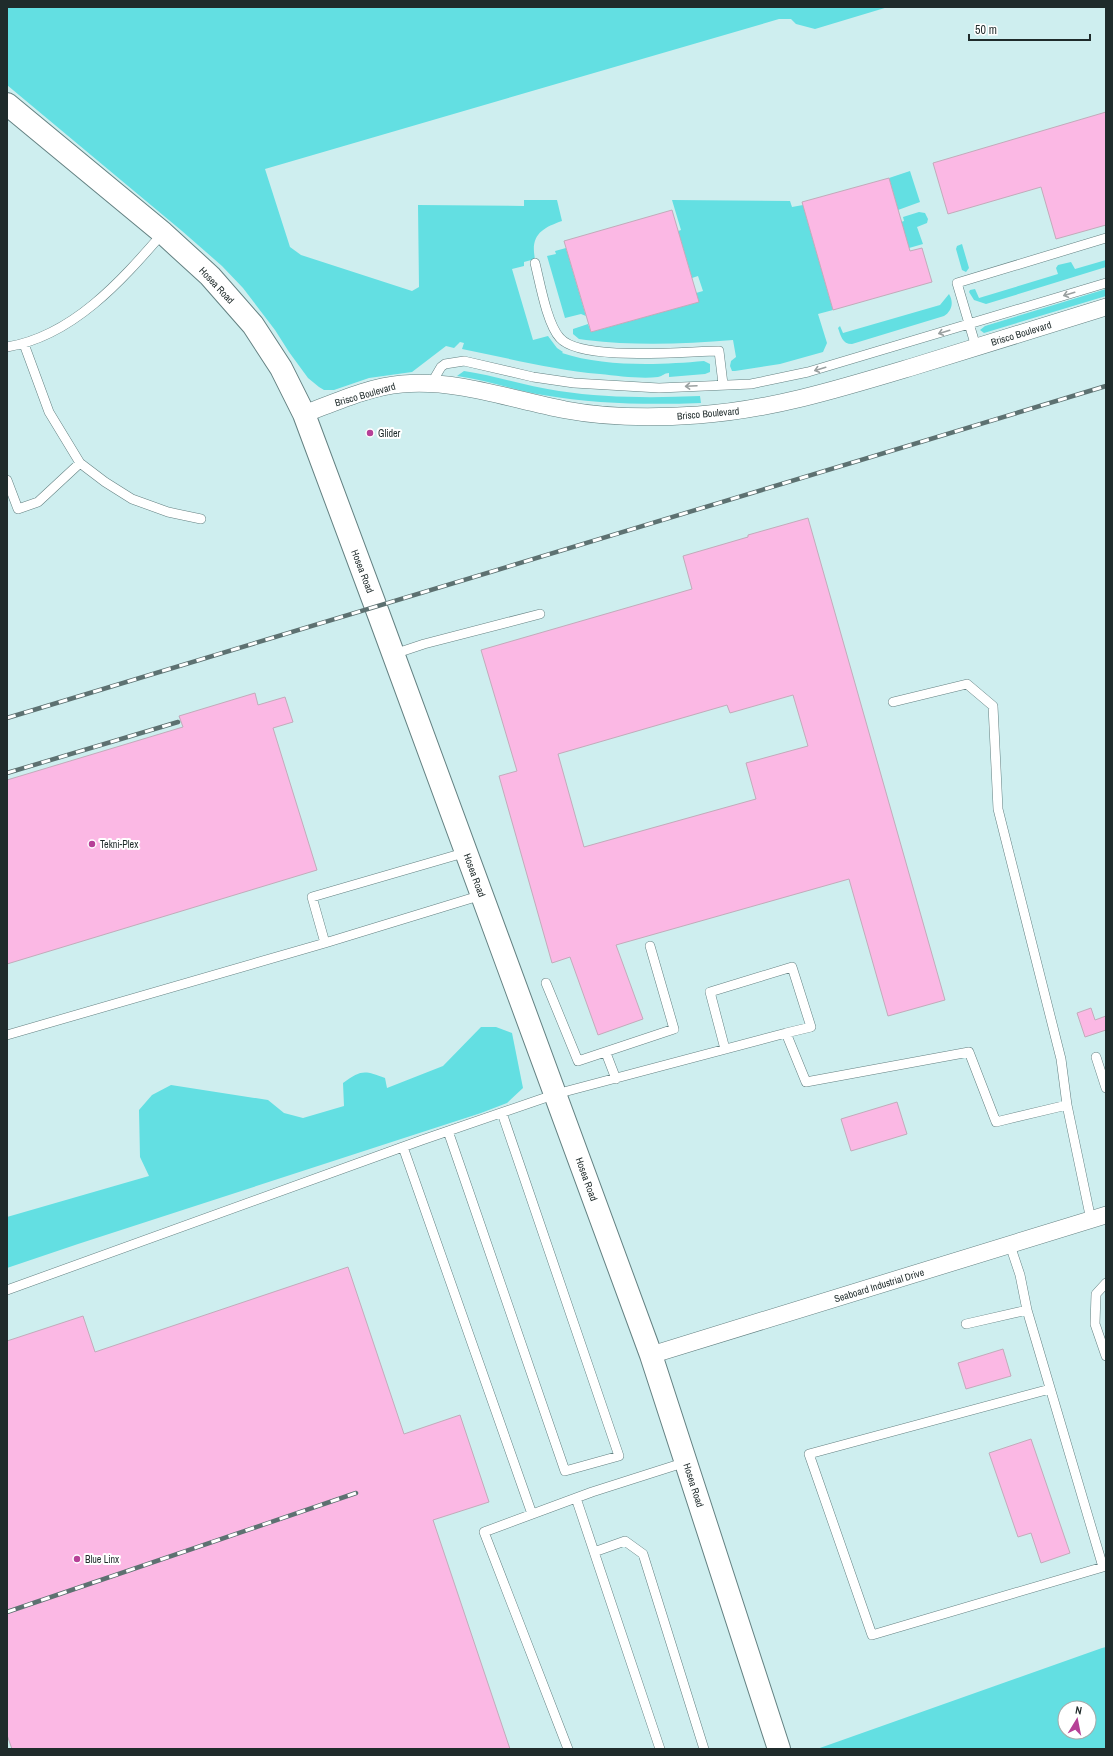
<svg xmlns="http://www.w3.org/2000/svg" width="1113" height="1756" font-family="'Archivo Narrow',sans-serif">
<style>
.green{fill:#63dfe2;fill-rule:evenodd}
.building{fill:#fbb8e4;stroke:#c2abba;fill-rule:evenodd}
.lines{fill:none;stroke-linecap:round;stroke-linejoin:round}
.lane-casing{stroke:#648182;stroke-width:10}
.street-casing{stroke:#648182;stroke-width:18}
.secondary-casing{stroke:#648182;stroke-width:24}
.lane{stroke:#fff;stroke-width:9}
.street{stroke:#fff;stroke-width:17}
.secondary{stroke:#fff;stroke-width:22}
.rail-casing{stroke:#5d7171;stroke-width:4.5}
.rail{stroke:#fff;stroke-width:3;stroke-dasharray:9;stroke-linecap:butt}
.oneway{stroke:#9aa0a0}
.poi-dot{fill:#b64097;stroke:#fff;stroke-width:1.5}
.labels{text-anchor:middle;stroke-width:4;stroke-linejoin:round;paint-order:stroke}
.street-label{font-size:10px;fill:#1f2b2b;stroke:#fff}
.poi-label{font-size:10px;fill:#1f2b2b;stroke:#fff;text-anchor:start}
</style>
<rect width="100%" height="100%" fill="#ceeeef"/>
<path class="green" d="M7,7H888L815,29L796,24L791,19H779L265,169L290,247L301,255L412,291L419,287L418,205L524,206V200H557L562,221C542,228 530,235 535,259L524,262V266L512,269L533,340L548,336L557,348L563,352L562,353C603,367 661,365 704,361L710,364V372L705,374L669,377V373C664,373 663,376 658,377C641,379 618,376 600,374C553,370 508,358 462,349L464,343L460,342L454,348L446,346L412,372L369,378L334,390H324L319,387L308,378L289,352L275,330L243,288L222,266L182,231L7,85Z
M910,171L920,202L898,210L889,178Z
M672,200L790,201L792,207L803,205L833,310L818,314L827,343L823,352L780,364L735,371H732L730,366L731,361L736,357L733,340C684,344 636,346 586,340L579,339L573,334V329L588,324L591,332L698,302L696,293L703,291L698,276L692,278L678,231L681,230Z
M919,212L925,213L928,219L927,223L917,227L923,244L909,248L901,222L904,221L903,217Z
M962,244L969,268L966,272L962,270L956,249L957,246Z
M566,248L586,316L581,314L565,318L547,256L556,254L555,251Z
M1106,260V267L986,304L974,300L969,292L970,290L975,289L979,298L1058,274L1056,268L1058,265L1071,262L1075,269Z
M1106,289V296L984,333L980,330L985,326Z
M949,294C954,302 952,311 944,316L852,344C842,344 841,336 838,328L840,326L843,333L940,305Z
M464,371C496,376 527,386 559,391C606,398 653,398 700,396L701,403C647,405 596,404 543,395C514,390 486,380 457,376Z
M481,1027H496L512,1033L523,1088L507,1103L481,1113L78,1244L7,1268V1217L149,1176L140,1157L139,1110L152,1095L171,1085L268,1100L284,1113L303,1118L344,1106L343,1083C361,1070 364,1070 385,1078L387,1088L443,1066Z
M1106,1647V1749H817L1102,1648ZM1065,1708H1089V1732H1065Z"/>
<path class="building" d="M1106,112V225L1056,239L1041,187L948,214L933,163Z
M889,178L910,251L922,248L932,282L833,310L802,202Z
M672,210L699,302L591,332L564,241Z
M808,518L945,1000L888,1016L849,879L616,945L643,1019L598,1035L570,957L552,963L499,776L517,771L481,650L692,589L683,556L748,537V535ZM793,695L808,746L746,763L756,799L584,847L558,754L727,705L730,713Z
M255,693L258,705L285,697L293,722L273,728L317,870L7,964V780L183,727L179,716Z
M1091,1008L1095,1020L1106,1016V1030L1085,1037L1077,1013Z
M897,1102L907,1134L851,1151L841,1119Z
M348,1267L404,1434L460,1415L489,1502L433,1520L510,1749H12L7,1735V1341L83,1316L95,1352Z
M1003,1349L1011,1376L966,1389L958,1363Z
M1031,1439L1070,1553L1041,1563L1031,1533L1018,1537L989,1453Z"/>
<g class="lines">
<defs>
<path id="lane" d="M535,263C540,283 547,324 560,338C581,362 687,351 719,351L723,384
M24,344L49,412L80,463L105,482L132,499L168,512L201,519
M7,347C73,336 121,281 163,233
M976,347L957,283L1106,238
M431,384L441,367L445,364L464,361L533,377L574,383L659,388L751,384L808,372L1106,283
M7,480L18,509L38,502L80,463
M394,654L424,644L540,614
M893,702L967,684L993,706L998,809L1061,1059L1067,1105
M325,943L482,895
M546,983L578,1061L674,1029L650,946
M7,1035L325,943L312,897L467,852
M725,1049L710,992L792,967L811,1027L786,1033
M606,1053L616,1079
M1096,1057L1106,1088
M448,1131L565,1471L619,1456L502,1113
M403,1147L532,1514
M1106,1283L1096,1294L1095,1324L1106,1356
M7,1290L422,1140L556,1094L786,1033L806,1082L969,1052L996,1122L1067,1105L1091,1220
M1027,1310L1103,1567L872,1635L809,1454L1050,1389
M966,1324L1027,1310L1020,1275L1010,1245
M576,1498L660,1749
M594,1552L625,1541L643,1554L704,1749
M568,1749L484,1532L592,1492L686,1462"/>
<path id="street" d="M304,414C336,402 368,387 402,384C458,379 512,400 566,410C608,418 655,418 698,415C771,410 842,388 912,367C976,347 1041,327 1106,307
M651,1355L1106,1215"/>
<path id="secondary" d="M7,104L163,233L210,276L253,325L281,368L304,414L380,618L651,1355L779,1749"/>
</defs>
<use href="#lane" class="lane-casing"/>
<use href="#street" class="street-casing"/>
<use href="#secondary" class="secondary-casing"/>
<use href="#lane" class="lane"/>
<use href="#street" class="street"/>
<use href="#secondary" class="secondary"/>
<defs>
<path id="rail" d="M7,718L1106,386
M7,773L178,722
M7,1612L356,1493"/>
</defs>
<use href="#rail" class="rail-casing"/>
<use href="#rail" class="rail"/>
</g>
<defs><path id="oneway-shaft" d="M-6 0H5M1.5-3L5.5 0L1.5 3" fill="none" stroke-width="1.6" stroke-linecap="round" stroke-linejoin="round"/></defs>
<g class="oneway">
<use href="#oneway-shaft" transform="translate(1069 294) rotate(163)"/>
<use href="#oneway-shaft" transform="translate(944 332) rotate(163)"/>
<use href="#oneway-shaft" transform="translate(820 369) rotate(163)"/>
<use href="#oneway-shaft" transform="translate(691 386) rotate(177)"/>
</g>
<g class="poi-dot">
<circle cx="370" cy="433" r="4"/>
<circle cx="92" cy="844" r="4"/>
<circle cx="77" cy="1559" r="4"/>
</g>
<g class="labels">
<g class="street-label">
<text transform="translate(217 285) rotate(47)" y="4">Hosea Road</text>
<text transform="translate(1021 333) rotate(-17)" y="4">Brisco Boulevard</text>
<text transform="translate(365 394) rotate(-16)" y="4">Brisco Boulevard</text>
<text transform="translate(708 413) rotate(-5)" y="4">Brisco Boulevard</text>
<text transform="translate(363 571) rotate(69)" y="4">Hosea Road</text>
<text transform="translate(475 875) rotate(70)" y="4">Hosea Road</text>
<text transform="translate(587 1179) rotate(70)" y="4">Hosea Road</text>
<text transform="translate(879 1285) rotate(-17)" y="4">Seaboard Industrial Drive</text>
<text transform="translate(694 1485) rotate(72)" y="4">Hosea Road</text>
</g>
<g class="poi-label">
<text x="378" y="437">Glider</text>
<text x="100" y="848">Tekni-Plex</text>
<text x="85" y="1563">Blue Linx</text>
</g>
</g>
<rect width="1113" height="1756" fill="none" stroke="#1f2b2b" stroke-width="16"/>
<g transform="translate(1077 1720) rotate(10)"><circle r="19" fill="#ffffff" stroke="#a5aaaa"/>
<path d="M0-3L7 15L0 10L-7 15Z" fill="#b64097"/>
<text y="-6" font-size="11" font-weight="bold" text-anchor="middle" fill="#1f2b2b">N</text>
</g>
<path d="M969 34v6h121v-6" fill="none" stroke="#1f2b2b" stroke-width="2"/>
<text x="975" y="34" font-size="12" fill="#1f2b2b" stroke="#ffffff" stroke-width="3" paint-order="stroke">50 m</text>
</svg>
